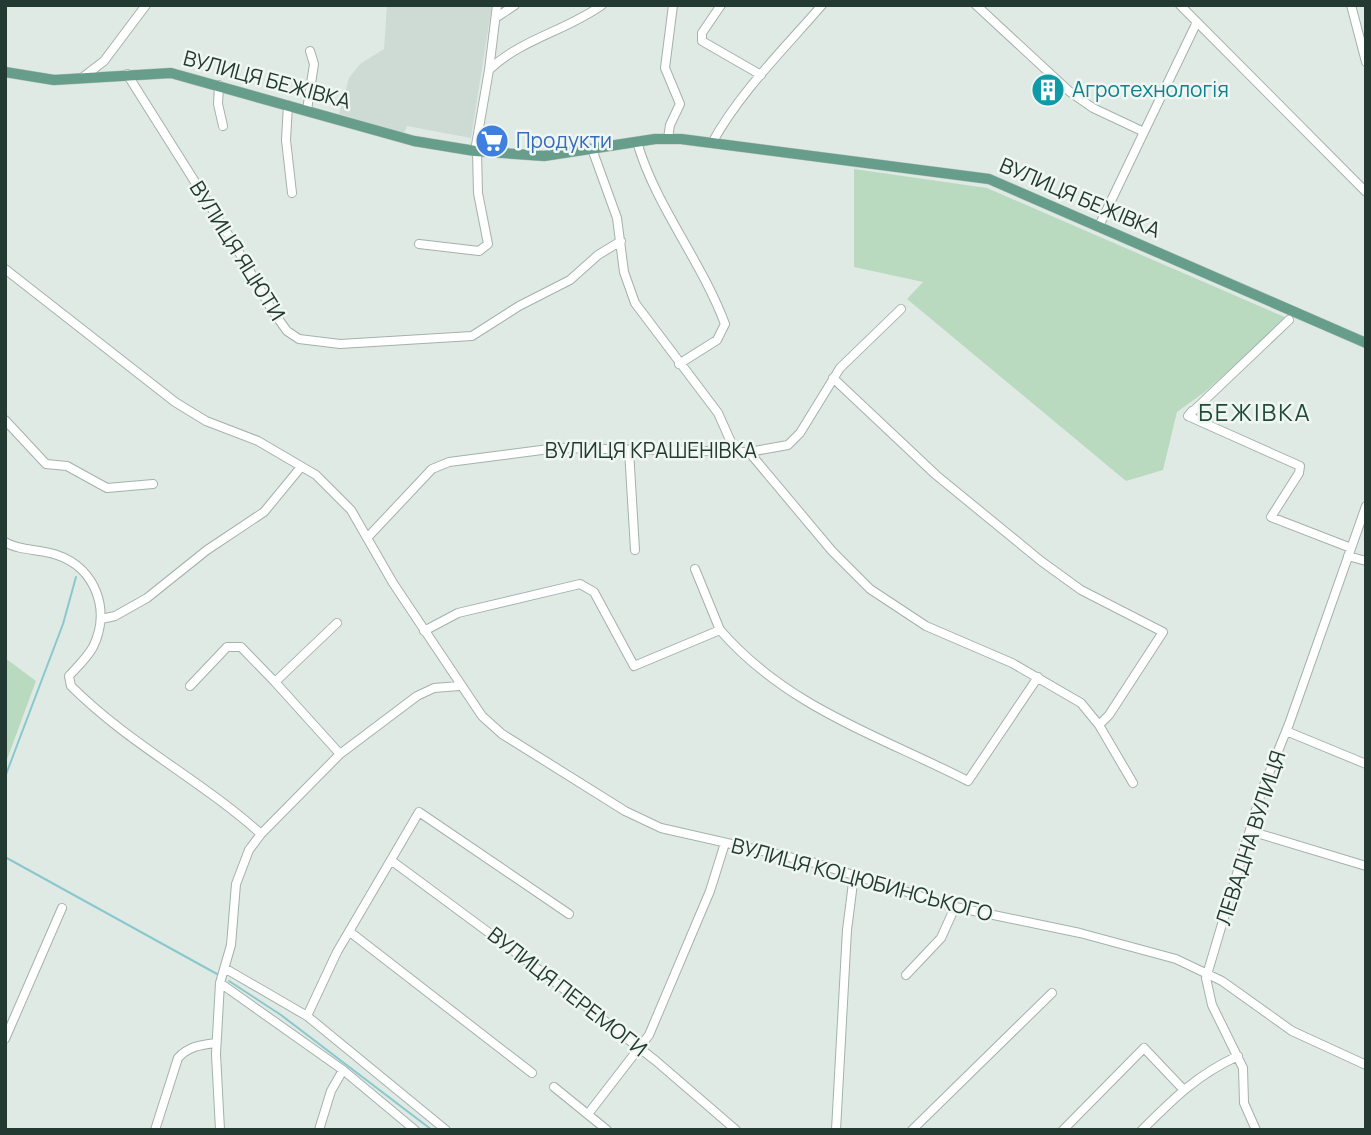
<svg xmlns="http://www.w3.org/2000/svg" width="1371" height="1135" font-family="Manrope,sans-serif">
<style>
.built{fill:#cedad4}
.green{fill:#badac0}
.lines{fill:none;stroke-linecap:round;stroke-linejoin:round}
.stream{stroke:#8ac8cd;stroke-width:2}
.minor-casing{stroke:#a3b2ab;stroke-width:10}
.major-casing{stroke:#bdc4c1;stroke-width:11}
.minor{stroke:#fff;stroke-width:8}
.major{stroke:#669e8b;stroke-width:10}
.labels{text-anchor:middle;stroke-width:5;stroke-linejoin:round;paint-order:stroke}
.street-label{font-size:21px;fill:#223a31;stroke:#f0f7f3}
.culture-label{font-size:21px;fill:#0d838f;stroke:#f0f7f3;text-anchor:start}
.shop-label{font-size:21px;fill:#366cbe;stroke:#f0f7f3;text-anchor:start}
.quarter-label{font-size:24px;letter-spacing:2px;fill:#1f4a3c;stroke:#f0f7f3}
</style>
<rect width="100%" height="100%" fill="#e0eae5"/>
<path class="built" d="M387,5H492L471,138L407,126L404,133L339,114L349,78L360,64L384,49Z"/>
<path class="green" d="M854,169L987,188L1287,318L1206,391L1177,412L1163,470L1126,481L907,299L923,282L854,267Z
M5,658L36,681L5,765Z"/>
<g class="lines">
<path class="stream" d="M5,777L63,624L76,577
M5,857L217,974
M229,981L281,1015L432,1130"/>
<defs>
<path id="minor" d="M721,5L702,33V41L761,75
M976,5L1070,92L1093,108L1144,132L1197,22
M1180,5L1366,192
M1351,5L1366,62
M497,17L515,5
M489,70L497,5
M127,74L236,247L272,310L287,331L299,339L340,344L472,336L519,306L570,280L598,255L621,241
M82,78L104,61L146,5
M219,85L218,104L223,126
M288,105L286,140L292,193
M307,110L314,64L310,51
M668,138L670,125L680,104L665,68L673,5
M637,142C656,207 701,260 725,324L717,340L679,364
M712,143C740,92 784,49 822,5
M592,149L617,218L624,272L635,303L718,413L735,451
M475,151L489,70C521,39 566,31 602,5
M1099,226L1144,132
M419,244L479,251L488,244L478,193L477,152
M5,269L175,402L206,421L258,441L316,475L351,510L393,583L482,716L502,734L625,811L661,828L815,863L955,907L1080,933L1176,959L1222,981L1292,1031L1366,1065
M833,378L936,475L1041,561L1081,590L1163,632L1109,715L1099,725
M1192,411L1188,416L1289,320
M1188,416L1300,466L1299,473L1271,517L1351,548
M5,420L46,464L67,466L107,488L153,484
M629,450L635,550
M749,452L832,551L870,589L926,626L1012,663L1081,703L1099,725L1133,783
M367,538L432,469L449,462L557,448L749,452L788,445L800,433L840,368L901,309
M5,542C19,551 41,549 57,555C96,568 111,611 93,647C87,658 77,667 69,676L71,686C129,744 201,780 261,834
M1348,556L1366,561
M695,569L720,630
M101,619L115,616L147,598L207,550L264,512L301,467
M424,631L458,613L580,584L594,592L634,666L720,630C788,708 878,735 968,781L1038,677
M275,682L340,754
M190,686L227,647H241L275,682L337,623
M1286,731L1366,764
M1250,831L1366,866
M392,861L546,975L656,1061L736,1130
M350,932L532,1073
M226,969L307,1016L446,1130
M906,975L941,938L955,907
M220,983L343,1070L415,1130
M307,1016L337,952L419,812L569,914
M5,1039L62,908
M554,1087L607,1130
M588,1114L649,1035L710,891L725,843
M155,1130L178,1058C189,1046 201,1045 216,1043
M220,1130L216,1054L220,983L231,945L236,884L249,850L261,834L340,754L417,696L434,688L459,686
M319,1130L331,1091L343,1070
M836,1130L847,930L854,875
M912,1130L1052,993
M1063,1130L1144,1048L1182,1088
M1142,1130C1173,1099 1198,1074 1238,1056
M1256,1130L1244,1103L1243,1068L1212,1005L1206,978L1261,793L1289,724L1366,506"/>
<path id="major" d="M5,72L54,80L171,73L414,141L475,151L544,156L655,139H681L989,179L1366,343"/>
</defs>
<use href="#minor" class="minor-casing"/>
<use href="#major" class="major-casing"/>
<use href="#minor" class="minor"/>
<use href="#major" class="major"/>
</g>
<defs>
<symbol id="building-disc" viewBox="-11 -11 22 22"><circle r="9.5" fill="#0f9aa8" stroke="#f0f7f3"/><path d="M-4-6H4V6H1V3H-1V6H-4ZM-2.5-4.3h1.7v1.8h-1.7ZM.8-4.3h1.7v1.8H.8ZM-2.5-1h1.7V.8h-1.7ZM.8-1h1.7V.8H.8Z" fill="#fff"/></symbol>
<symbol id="supermarket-disc" viewBox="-11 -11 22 22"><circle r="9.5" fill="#3f7fe0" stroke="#f0f7f3"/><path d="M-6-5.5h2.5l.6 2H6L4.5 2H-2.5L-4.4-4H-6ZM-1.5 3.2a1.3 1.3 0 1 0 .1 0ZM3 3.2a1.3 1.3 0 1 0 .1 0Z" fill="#fff"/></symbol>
</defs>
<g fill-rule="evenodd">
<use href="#building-disc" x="1029" y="71" width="38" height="38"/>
<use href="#supermarket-disc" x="473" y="122" width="38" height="38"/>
</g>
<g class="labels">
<g class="street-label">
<text transform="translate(267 80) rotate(15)" y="7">ВУЛИЦЯ БЕЖІВКА</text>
<text transform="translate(1080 198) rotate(23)" y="7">ВУЛИЦЯ БЕЖІВКА</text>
<text transform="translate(237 251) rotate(58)" y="7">ВУЛИЦЯ ЯЦЮТИ</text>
<text x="651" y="458">ВУЛИЦЯ КРАШЕНІВКА</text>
<text transform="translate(1251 838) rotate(-72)" y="7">ЛЕВАДНА ВУЛИЦЯ</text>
<text transform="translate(862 880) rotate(15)" y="7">ВУЛИЦЯ КОЦЮБИНСЬКОГО</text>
<text transform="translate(567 992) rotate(38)" y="7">ВУЛИЦЯ ПЕРЕМОГИ</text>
</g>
<g class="culture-label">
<text x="1072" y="97">Агротехнологія</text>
</g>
<g class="shop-label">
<text x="516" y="148">Продукти</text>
</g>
<g class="quarter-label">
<text x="1255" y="421">БЕЖІВКА</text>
</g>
</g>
<rect width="1371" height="1135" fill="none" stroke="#223a31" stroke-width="14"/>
</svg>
